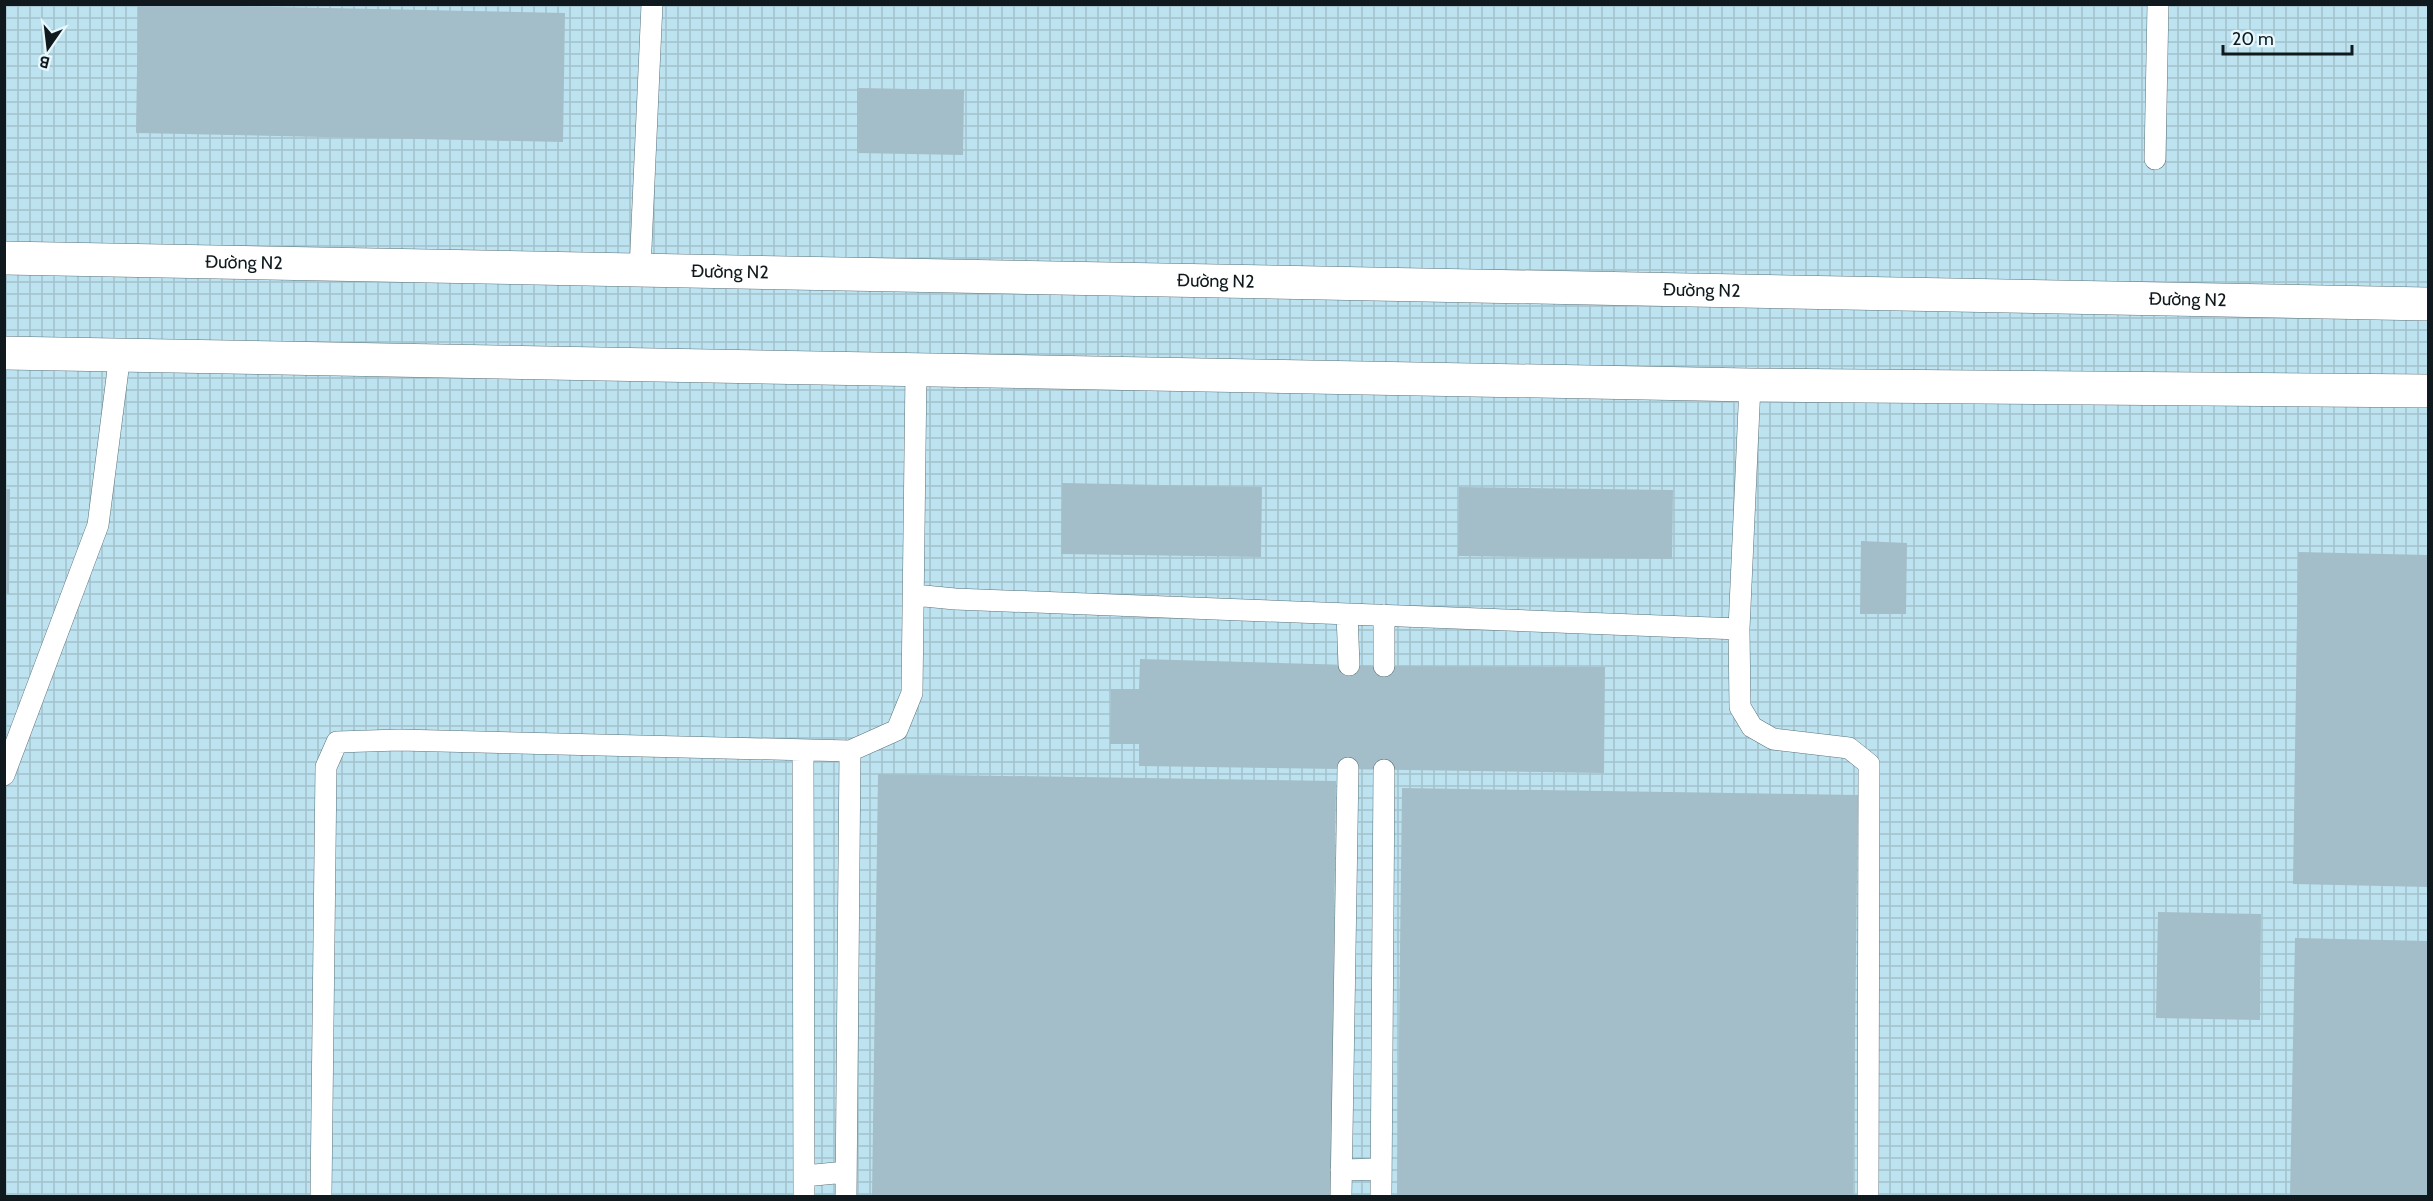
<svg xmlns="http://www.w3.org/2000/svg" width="2433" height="1201" font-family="Cabin,sans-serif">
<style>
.industrial{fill:url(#industrial-grid)}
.building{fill:#a3bec8}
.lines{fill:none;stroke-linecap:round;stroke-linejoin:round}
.lane-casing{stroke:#5a737c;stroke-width:22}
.street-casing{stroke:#5a737c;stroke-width:34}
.lane{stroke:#fff;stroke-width:21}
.street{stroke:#fff;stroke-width:33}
.labels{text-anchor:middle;stroke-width:5;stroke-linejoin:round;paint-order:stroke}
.street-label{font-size:18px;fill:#101a1e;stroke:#e7f8fe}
</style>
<defs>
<pattern id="industrial-grid" width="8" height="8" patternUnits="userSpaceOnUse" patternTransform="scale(1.5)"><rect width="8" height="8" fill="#bee3f0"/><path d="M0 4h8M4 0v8" fill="none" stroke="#a2c2cd"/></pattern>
</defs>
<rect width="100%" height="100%" fill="#d1edf7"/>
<path class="industrial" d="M5,5H2428V1196H5Z"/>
<path class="building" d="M138,4L565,13L563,142L136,133Z
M857,88L964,90L963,155L857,153Z
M1062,483L1262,487L1261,557L1061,554Z
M1459,487L1673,490L1672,559L1458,556Z
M4,489H10L9,594H4Z
M1861,541L1907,543L1906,614H1860Z
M2298,552L2428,555V887L2293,884Z
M1140,659L1384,666L1605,667L1604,773L1139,766V744H1110L1111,689H1139Z
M878,774L1336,781L1331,1196H872Z
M1402,788L1858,795L1853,1196H1397Z
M2158,912L2261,914L2260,1020L2156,1018Z
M2295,938L2428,941V1196H2290Z"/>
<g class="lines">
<defs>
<path id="lane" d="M2155,159L2158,4
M640,270L652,4
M1750,385L1739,629L1740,707L1752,727L1773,739L1849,748L1869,764L1868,1196
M914,595L955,599L1739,629
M1347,614L1349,665
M1384,666V615
M803,750L804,1196
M4,775L98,525L120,354
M1341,1170L1381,1169
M804,1176L846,1172
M321,1196L326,767L337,742L399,740L850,751L897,730L912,693L916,371
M846,1196L850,751
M1341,1196L1348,768
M1381,1196L1384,770"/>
<g id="street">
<path id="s1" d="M4,258L2428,304"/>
<path d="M4,353L1750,385L2428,391"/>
</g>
</defs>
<use href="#lane" class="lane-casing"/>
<use href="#street" class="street-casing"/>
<use href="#lane" class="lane"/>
<use href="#street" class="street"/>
</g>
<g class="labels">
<g class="street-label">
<text dy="6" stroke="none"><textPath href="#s1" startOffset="240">Đường N2</textPath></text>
<text dy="6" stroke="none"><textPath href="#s1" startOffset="726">Đường N2</textPath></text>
<text dy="6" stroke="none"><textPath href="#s1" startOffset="1212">Đường N2</textPath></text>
<text dy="6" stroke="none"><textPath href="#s1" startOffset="1698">Đường N2</textPath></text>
<text dy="6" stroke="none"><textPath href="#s1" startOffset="2184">Đường N2</textPath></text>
</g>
</g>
<rect width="2433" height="1201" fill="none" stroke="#101a1e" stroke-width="12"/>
<g transform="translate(48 48) rotate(194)" stroke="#e7f8fe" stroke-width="4.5" paint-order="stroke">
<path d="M0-4.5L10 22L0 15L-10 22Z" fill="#101a1e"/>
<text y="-9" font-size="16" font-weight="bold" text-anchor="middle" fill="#101a1e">B</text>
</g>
<path d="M2223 45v9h129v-9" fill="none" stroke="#101a1e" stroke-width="3"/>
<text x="2232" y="45" font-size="18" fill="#101a1e" stroke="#e7f8fe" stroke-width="4.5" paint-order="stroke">20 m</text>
</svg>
